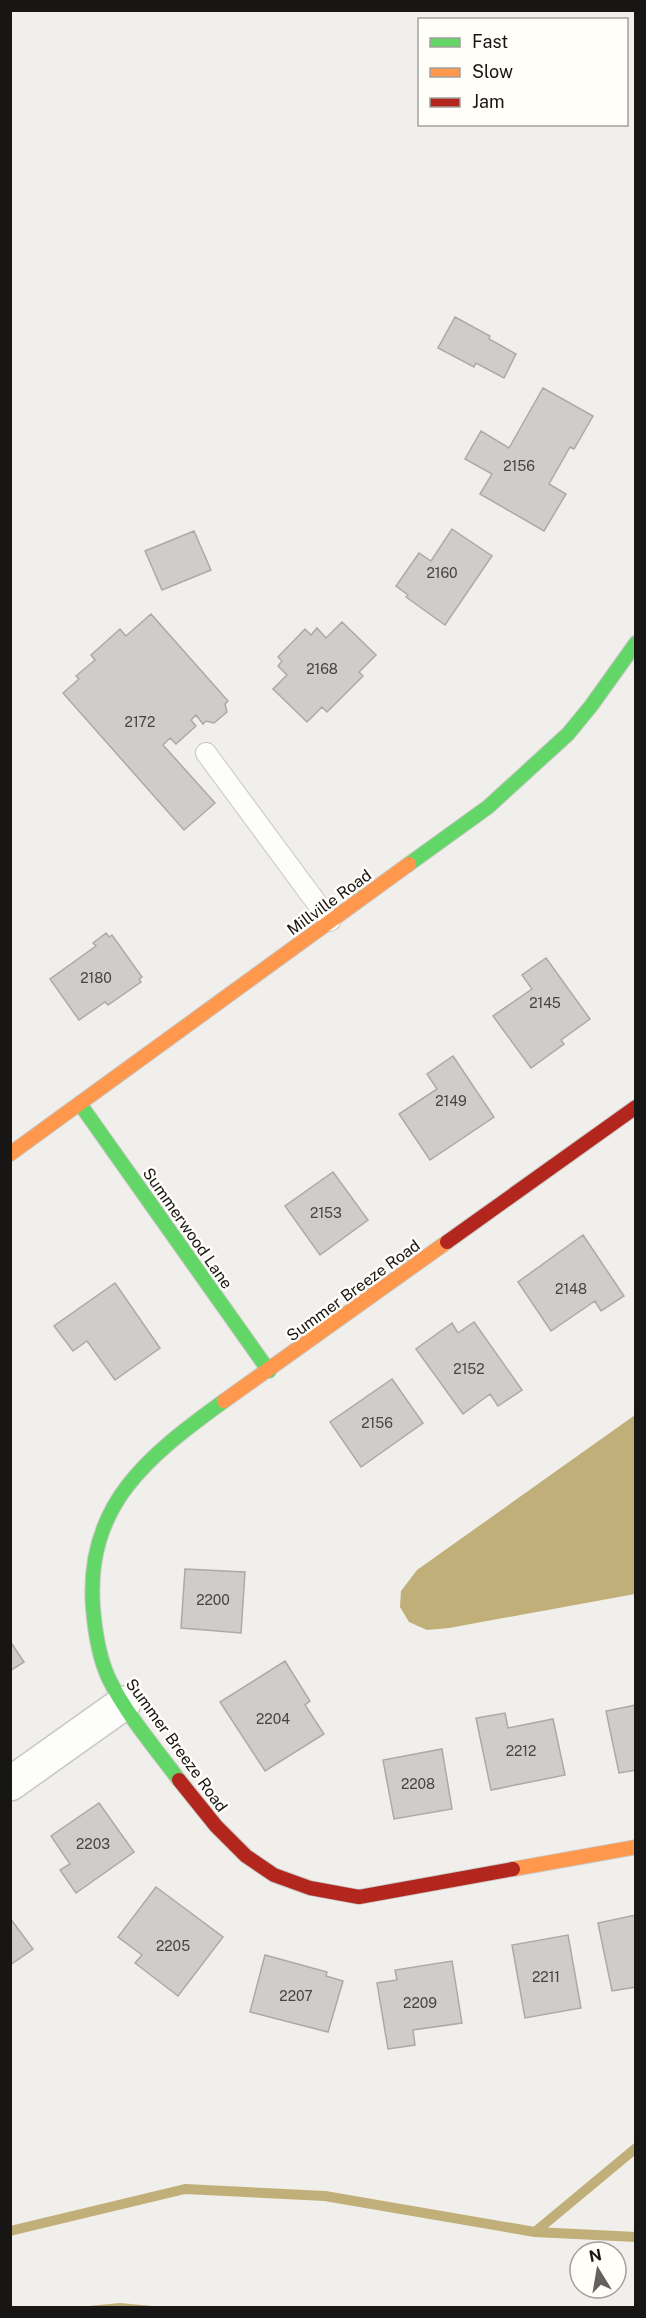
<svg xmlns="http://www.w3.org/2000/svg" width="646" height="2318" font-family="'Public Sans',sans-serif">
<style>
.water{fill:#c1af79}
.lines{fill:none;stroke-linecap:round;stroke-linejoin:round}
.stream{stroke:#c1af79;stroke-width:10}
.building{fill:#cfcdcb;stroke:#abaaa7;stroke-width:1.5}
.lane-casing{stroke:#c8c7c4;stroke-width:22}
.street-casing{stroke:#c8c7c4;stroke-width:36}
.fast-casing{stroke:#c8c7c4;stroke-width:16}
.slow-casing{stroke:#c8c7c4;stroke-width:16}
.jam-casing{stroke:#c8c7c4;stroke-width:16}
.lane{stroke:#fdfdfc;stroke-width:20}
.street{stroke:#fdfdfc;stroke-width:33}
.fast{stroke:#63d668;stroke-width:14}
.slow{stroke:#ff974d;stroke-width:14}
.jam{stroke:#b3261e;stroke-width:14}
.labels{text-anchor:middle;stroke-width:5;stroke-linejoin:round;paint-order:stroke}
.number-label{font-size:14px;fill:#454442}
.street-label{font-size:16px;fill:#171614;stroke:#fffef9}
</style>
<rect width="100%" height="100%" fill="#f1efeb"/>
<path class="water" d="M635,1415V1594L449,1628L427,1630L409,1622L400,1607L401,1591L417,1570Z
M120,2303L163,2307H78Z"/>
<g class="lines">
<path class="stream" d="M10,2231L185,2189L325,2196L535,2232L636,2237
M535,2232L636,2148"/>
</g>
<path class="building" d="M455,317L490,336L489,339L516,354L504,378L476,363L474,367L438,348Z
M543,388L593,416L574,449L570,447L549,484L566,494L544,531L480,494L492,474L465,459L481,431L509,448Z
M452,529L492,556L445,625L406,597L408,595L396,586L419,553L431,561Z
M194,531L211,570L162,590L145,551Z
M151,614L228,701L225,704L227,712L214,723L206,721L203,724L196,715L191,720L196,726L176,744L170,738L163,745L215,803L184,830L63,693L79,679L76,676L95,660L91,655L120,629L126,636Z
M342,622L376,655L359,672L363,676L327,712L322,707L307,722L273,689L287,675L278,666L282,661L278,657L305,629L311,635L317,628L326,638Z
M106,933L109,937L112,935L142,977L139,979L141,982L108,1005L105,1002L79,1020L50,979L96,946L93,943Z
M546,958L590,1019L561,1040L564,1044L531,1068L493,1016L532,989L522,975Z
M453,1056L494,1117L430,1160L399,1114L437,1089L427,1074Z
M333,1172L368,1220L320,1255L285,1206Z
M583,1235L624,1296L601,1311L595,1301L551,1331L518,1282Z
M115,1283L160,1348L115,1380L87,1341L73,1351L54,1326Z
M474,1322L522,1390L498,1406L490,1394L463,1414L416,1349L452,1323L458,1333Z
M392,1379L423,1423L361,1467L330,1422Z
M185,1569L245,1572L241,1633L181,1628Z
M10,1641L24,1662L10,1671Z
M285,1661L310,1701L305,1705L324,1734L265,1771L220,1702Z
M636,1705V1770L619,1773L606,1711Z
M505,1713L508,1728L553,1719L565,1775L491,1790L476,1718Z
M442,1749L452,1809L394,1819L383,1760Z
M99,1803L134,1852L76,1893L60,1870L70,1864L51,1836Z
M156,1887L223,1937L178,1996L135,1963L142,1955L118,1937Z
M636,1915V1987L612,1991L598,1923Z
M10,1918L33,1949L10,1965Z
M568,1935L581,2008L525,2018L512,1945Z
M265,1955L327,1972L326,1976L343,1981L328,2032L250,2012Z
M452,1961L462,2023L413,2030L415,2045L388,2049L377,1983L397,1980L395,1970Z"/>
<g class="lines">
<defs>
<path id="lane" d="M206,753L330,921"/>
<path id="street" d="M10,1784L124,1703"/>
<path id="fast" d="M409,864L488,807L568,734L591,706L636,643
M80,1104L269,1371
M179,1780C156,1749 126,1714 109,1679C99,1658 95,1632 93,1608C85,1505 148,1456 224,1401"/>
<path id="slow" d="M10,1154L409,864
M224,1401L447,1242
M513,1869L636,1847"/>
<path id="jam" d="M447,1242L636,1107
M179,1780L216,1826L246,1856L274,1875L310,1888L359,1897L513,1869"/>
</defs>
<use href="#lane" class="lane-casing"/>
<use href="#street" class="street-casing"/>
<use href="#fast" class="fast-casing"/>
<use href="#slow" class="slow-casing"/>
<use href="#jam" class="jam-casing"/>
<use href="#lane" class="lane"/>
<use href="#street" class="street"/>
<use href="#fast" class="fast"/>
<use href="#slow" class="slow"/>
<use href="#jam" class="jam"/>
</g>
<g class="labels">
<g class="number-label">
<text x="519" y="471">2156</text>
<text x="442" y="578">2160</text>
<text x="322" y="674">2168</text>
<text x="140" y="727">2172</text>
<text x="96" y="983">2180</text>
<text x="545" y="1008">2145</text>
<text x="451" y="1106">2149</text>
<text x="326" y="1218">2153</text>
<text x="571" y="1294">2148</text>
<text x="469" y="1374">2152</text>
<text x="377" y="1428">2156</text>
<text x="213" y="1605">2200</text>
<text x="273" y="1724">2204</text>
<text x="521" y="1756">2212</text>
<text x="418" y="1789">2208</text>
<text x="93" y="1849">2203</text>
<text x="173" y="1951">2205</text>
<text x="546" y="1982">2211</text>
<text x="296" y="2001">2207</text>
<text x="420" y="2008">2209</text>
</g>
<g class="street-label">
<text transform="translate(329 902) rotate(-36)" y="6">Millville Road</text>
<text transform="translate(188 1228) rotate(55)" y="6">Summerwood Lane</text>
<text transform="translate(353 1290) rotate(-36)" y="6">Summer Breeze Road</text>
<text transform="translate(177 1745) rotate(54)" y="6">Summer Breeze Road</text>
</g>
</g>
<rect width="646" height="2318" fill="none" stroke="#171614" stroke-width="24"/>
<rect x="418" y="18" width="210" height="108" fill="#fffef9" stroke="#a2a19d" stroke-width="1.5"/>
<rect x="430" y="38" width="30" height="9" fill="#63d668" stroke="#a2a19d" stroke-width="1.5"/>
<text x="472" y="48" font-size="18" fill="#171614">Fast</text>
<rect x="430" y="68" width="30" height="9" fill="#ff974d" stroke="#a2a19d" stroke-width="1.5"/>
<text x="472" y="78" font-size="18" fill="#171614">Slow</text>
<rect x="430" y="98" width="30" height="9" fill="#b3261e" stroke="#a2a19d" stroke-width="1.5"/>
<text x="472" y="108" font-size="18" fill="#171614">Jam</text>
<g transform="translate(598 2270) rotate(349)"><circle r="28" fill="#fffef9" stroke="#a2a19d" stroke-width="1.5"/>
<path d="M0-4.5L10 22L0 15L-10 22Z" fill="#63625f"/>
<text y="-9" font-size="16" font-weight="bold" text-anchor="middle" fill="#171614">N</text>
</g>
</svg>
